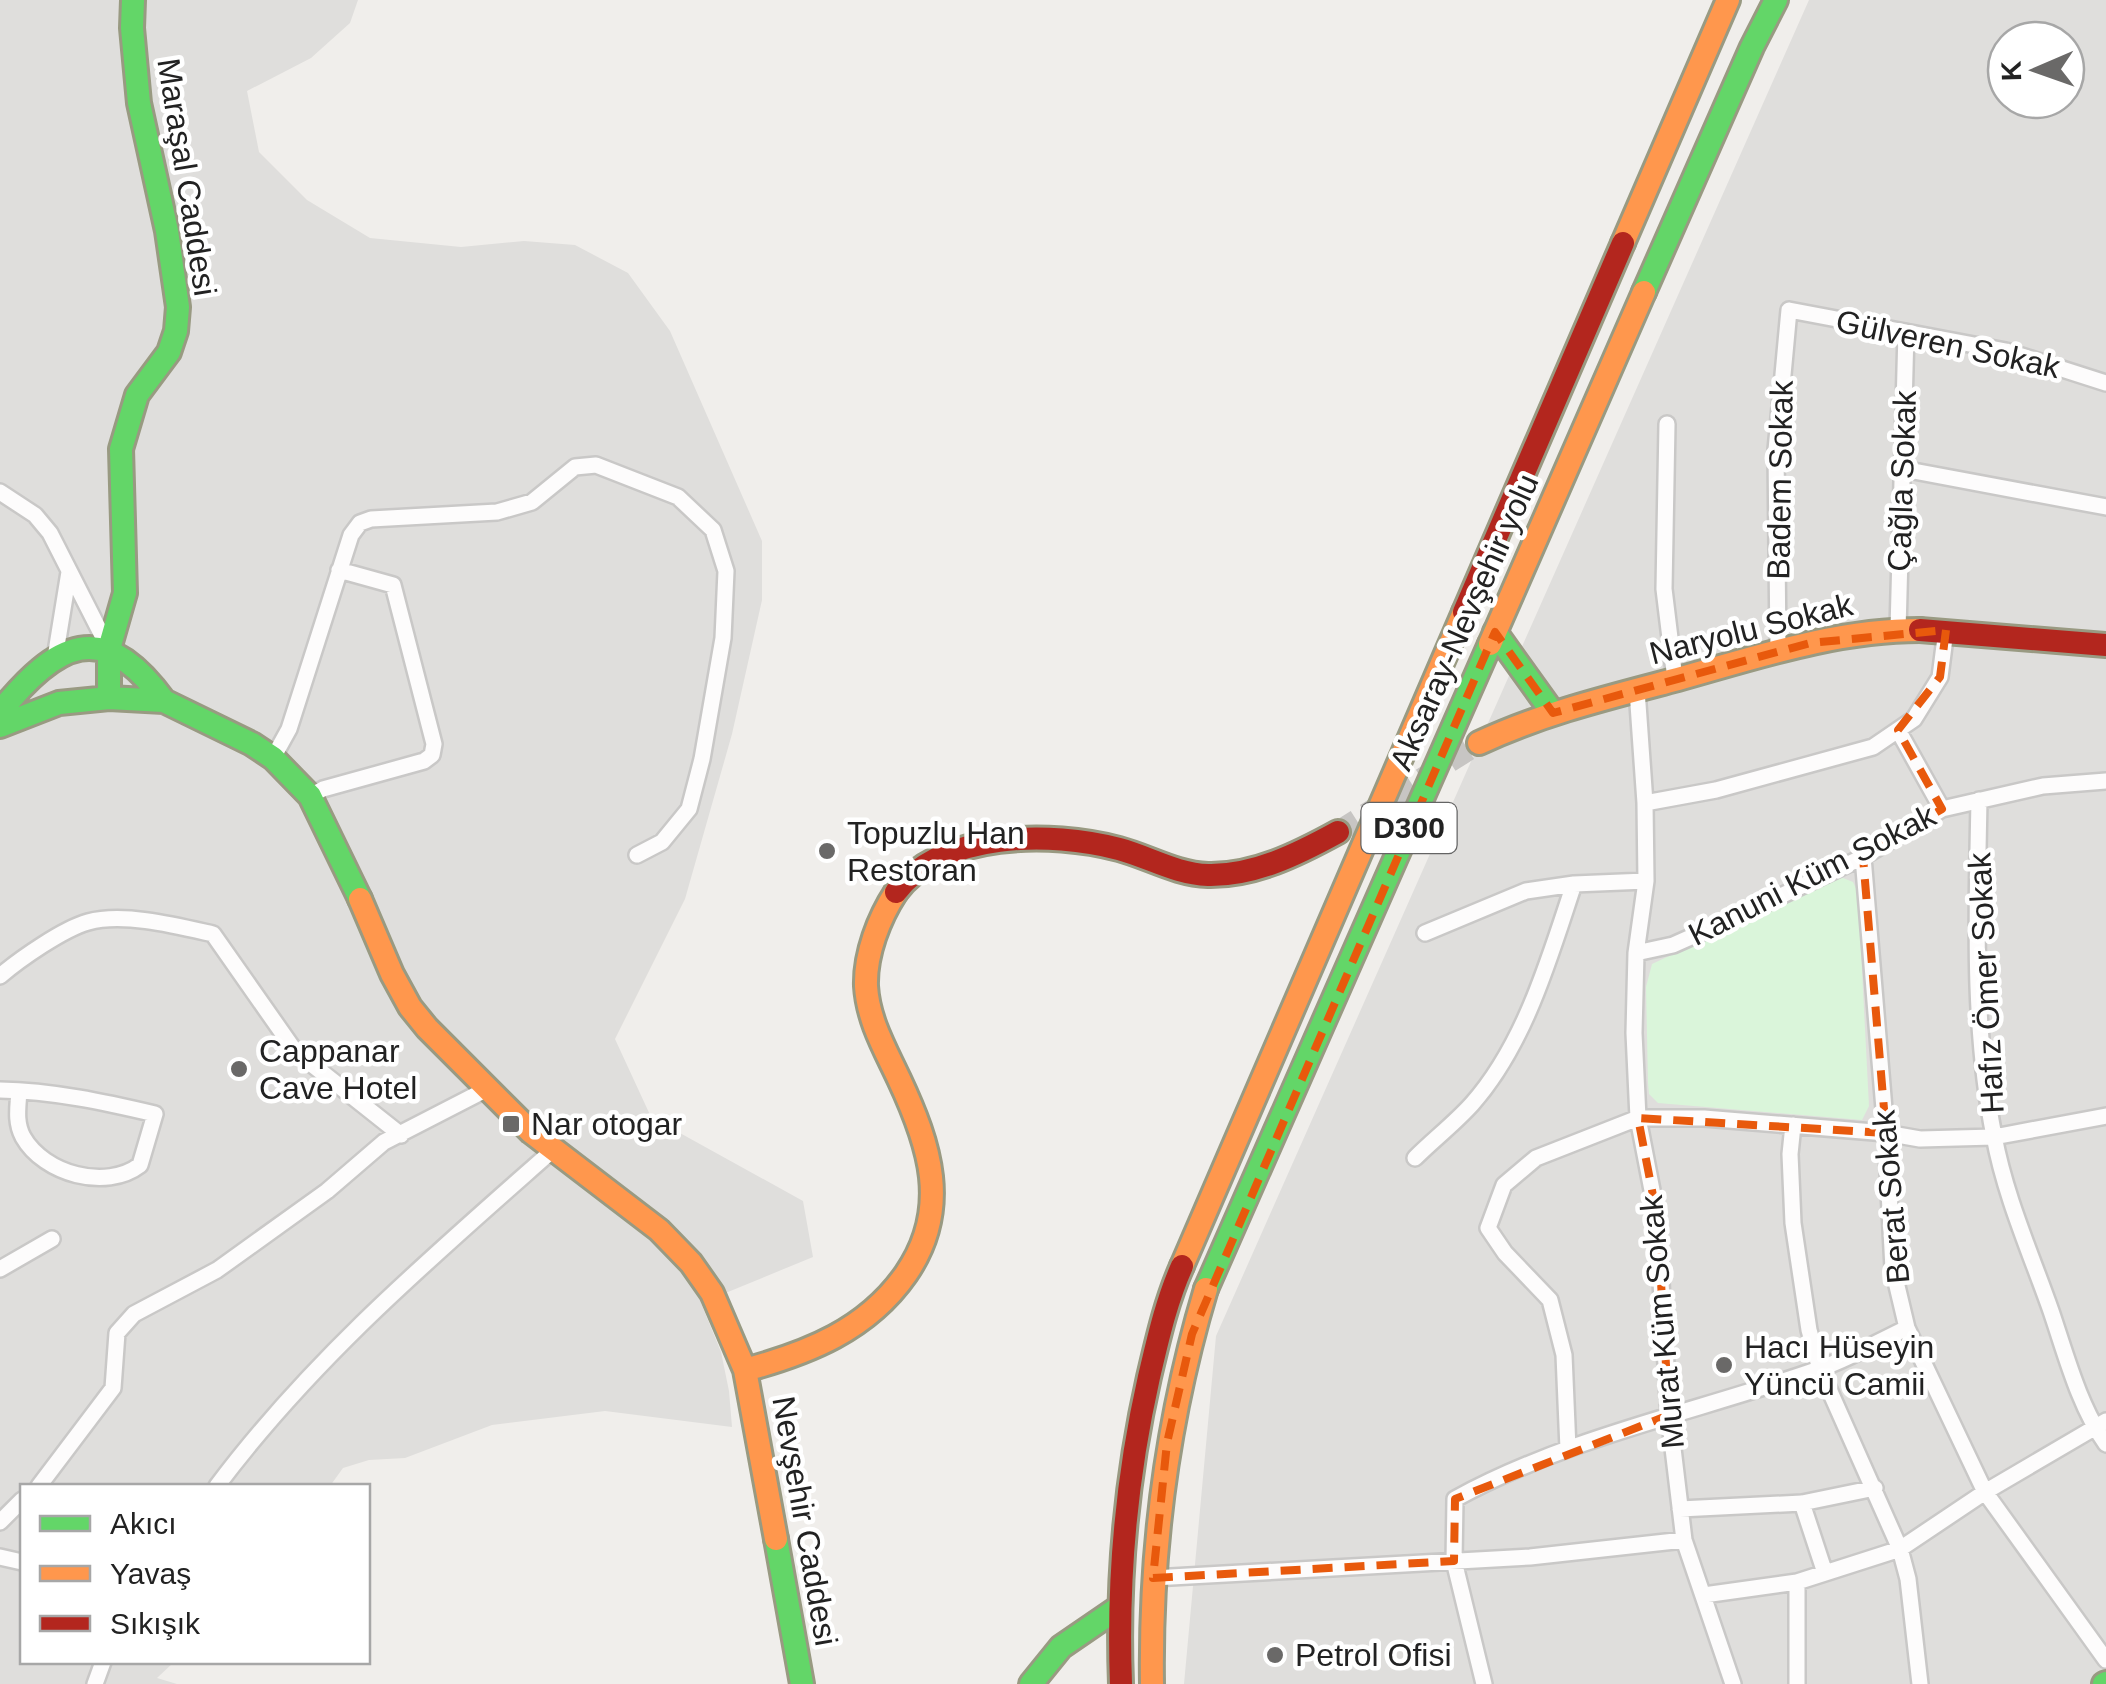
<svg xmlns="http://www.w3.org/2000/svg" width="2106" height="1684" font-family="Helvetica,sans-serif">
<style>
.residential{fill:#dfdedc;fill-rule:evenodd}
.park{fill:#daf5da}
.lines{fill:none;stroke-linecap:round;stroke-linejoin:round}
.secondary-tunnel{stroke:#c7c5c3;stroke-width:22;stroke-dasharray:22 11;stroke-linecap:butt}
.street-casing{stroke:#c9c8c7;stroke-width:20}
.fast-casing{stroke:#999a82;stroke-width:28}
.slow-casing{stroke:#999a82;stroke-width:28}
.jam-casing{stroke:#999a82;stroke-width:28}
.street{stroke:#fdfcfc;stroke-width:15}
.fast{stroke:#63d668;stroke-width:22}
.slow{stroke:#ff974d;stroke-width:22}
.jam{stroke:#b3261e;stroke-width:22}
.marked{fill:none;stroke:#e8590c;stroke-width:8;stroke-dasharray:20 12;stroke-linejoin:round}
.poi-dot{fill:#6a6968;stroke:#fff;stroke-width:4}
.labels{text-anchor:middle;stroke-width:9;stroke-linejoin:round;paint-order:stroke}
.shield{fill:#fff;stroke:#646464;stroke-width:2.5}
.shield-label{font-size:30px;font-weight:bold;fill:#222}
.street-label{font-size:32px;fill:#222;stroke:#fff}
.poi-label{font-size:32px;fill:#222;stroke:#fff;text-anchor:start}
</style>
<rect width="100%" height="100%" fill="#f0eeeb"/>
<path class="residential" d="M0,0H358L350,23L311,58L247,91L259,152L307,200L370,238L461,247L524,241L575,245L628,273L670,331L762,541V600L732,734L685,899L615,1039L651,1117L803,1201L813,1257L701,1303L721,1352L729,1391L732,1427L605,1411L492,1425L405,1458L369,1460L343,1468L330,1486H22V1662H174L157,1678L177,1684H0Z
M1809,0H2106V1684H1184L1216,1336ZM2006,40H2066V100H2006Z"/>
<path class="park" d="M1843,878L1853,882L1858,893L1869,1106L1862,1120L1658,1103L1649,1094L1648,1083L1646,987L1652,964L1831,880Z"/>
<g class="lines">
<path class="secondary-tunnel" d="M1338,832L1479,743"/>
<defs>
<path id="street" d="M1667,424L1664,589L1675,679
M1903,469L2106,507
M0,492L35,515L50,533L109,649
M1898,630L1906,332
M1778,650L1776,450L1789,310L2006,351L2106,383
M55,658L69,572
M1637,690L1645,803L1646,881L1636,953L1634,1033L1638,1118L1657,1216L1669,1415L1684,1540L1733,1684
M1898,730L1942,809
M273,758L289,729L351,535L360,523L371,519L497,512L532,502L575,467L596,465L678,497L713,530L726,571L723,638L702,759L689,809L662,842L637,855
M310,796L323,789L424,761L432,755L434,744L393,585L339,570
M1979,800C1977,911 1972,1026 1994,1136C2005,1196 2031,1254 2051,1311C2066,1355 2079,1406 2106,1444
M1645,803L1716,790L1873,747L1914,719L1940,677L1946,630
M1863,857L1886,1133L1893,1269L1907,1328L1985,1492L2106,1660
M1425,933L1526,891L1574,884L1646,881
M1636,953L1673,945L1747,912L1863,857L1942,809L2043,786L2106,781
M0,976C20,959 63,929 88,922C124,912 178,926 213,934L295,1051L401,1135
M0,1090C53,1091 104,1102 155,1114L140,1165C106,1191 44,1174 23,1137C15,1122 18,1107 19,1091
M1793,1125L1790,1154L1793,1223L1809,1330L1820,1369L1900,1549L1908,1579L1920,1684
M1415,1158C1433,1140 1455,1123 1472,1104C1525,1044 1549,959 1574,884
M0,1269L52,1239
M1568,1449L1564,1355L1550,1300L1505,1253L1488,1228L1504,1185L1536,1158L1638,1118H1704L1886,1133L1920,1139L1994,1137L2106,1116
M39,1486L113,1388L117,1333L134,1314L217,1270L327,1191L384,1142L487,1089
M217,1486C313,1358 433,1256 553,1150
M1802,1503L1825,1573
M1680,1509L1802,1503L1875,1488
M0,1522L22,1500
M0,1557L22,1562
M1153,1578L1530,1557L1684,1540
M1704,1595L1797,1582L1900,1549L1985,1492L2106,1421
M95,1684L103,1662
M1484,1684L1454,1561L1455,1499C1568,1437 1696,1412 1816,1370C1847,1360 1877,1342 1907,1328
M1797,1684V1582"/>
<path id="fast" d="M1644,292L1752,47L1776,0
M1495,632L1553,713
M109,698V649L125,593L121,449L137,395L169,352L176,331L178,307L167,231L139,103L132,28L133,0
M0,712C56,643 103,616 164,701
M0,726L59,703L109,698L164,701L252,744L273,758L310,796L360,899
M1206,1289L1490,644
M776,1539L802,1684
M1031,1684L1061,1647L1118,1608
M2104,1684L2106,1683"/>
<path id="slow" d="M1623,243L1728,0
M1490,644L1644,292
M1479,743C1543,713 1610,697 1678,679C1757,657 1836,630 1920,630
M360,899L392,974L410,1007L427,1028L531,1132L659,1230L691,1263L712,1293L745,1370L776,1539
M1182,1266L1464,612
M745,1370C808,1353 867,1330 906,1274C951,1209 930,1145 899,1079C885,1049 868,1020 866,986C865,954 879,918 896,892
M1152,1684C1150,1548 1167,1419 1206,1289"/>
<path id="jam" d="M1464,612L1623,243
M1920,630L2106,645
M896,892C942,831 1051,831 1119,849C1149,857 1176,874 1208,875C1254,876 1298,854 1338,832
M1121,1684C1117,1580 1126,1479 1149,1377C1158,1339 1166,1302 1182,1266"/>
</defs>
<use href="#street" class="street-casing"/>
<use href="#fast" class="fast-casing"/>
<use href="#slow" class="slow-casing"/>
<use href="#jam" class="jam-casing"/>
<use href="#street" class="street"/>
<use href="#fast" class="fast"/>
<use href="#slow" class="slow"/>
<use href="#jam" class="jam"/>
</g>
<path class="marked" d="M1946,630L1940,677L1898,730L1942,809L1863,857L1886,1133L1638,1118L1657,1216L1669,1415L1455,1499L1454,1561L1153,1578L1167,1443L1192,1334L1495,632L1553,713L1810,643Z"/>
<g class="poi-dot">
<circle cx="827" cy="851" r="10"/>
<circle cx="239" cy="1069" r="10"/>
<rect x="501" y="1114" width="20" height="20" rx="5"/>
<circle cx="1724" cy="1365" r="10"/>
<circle cx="1275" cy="1655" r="10"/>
</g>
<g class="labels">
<rect class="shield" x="1361.5" y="803" width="95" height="50" rx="8"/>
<g class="shield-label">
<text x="1409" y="838">D300</text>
</g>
<g class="street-label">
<text transform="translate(187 177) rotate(81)" y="11">Maraşal Caddesi</text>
<text transform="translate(1948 344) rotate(12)" y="11">Gülveren Sokak</text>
<text transform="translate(1780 480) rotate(-89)" y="11">Badem Sokak</text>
<text transform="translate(1902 481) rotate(-88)" y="11">Çağla Sokak</text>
<text transform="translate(1464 622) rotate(-66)" y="11">Aksaray-Nevşehir yolu</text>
<text transform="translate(1751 629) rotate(-14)" y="11">Naryolu Sokak</text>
<text transform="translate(1812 875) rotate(-27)" y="11">Kanuni Küm Sokak</text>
<text transform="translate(1986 983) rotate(-93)" y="11">Hafız Ömer Sokak</text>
<text transform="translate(1891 1197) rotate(-95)" y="11">Berat Sokak</text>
<text transform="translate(1662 1322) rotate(-95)" y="11">Murat Küm Sokak</text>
<text transform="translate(805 1521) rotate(80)" y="11">Nevşehir Caddesi</text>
</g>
<g class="poi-label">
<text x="847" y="844">Topuzlu Han<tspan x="847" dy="37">Restoran</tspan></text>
<text x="259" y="1062">Cappanar<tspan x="259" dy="37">Cave Hotel</tspan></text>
<text x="531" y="1135">Nar otogar</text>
<text x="1744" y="1358">Hacı Hüseyin<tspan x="1744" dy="37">Yüncü Camii</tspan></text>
<text x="1295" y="1666">Petrol Ofisi</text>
</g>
</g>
<rect x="20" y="1484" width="350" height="180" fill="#ffffff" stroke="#a7a7a7" stroke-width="2.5"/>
<rect x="40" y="1516" width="50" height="15" fill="#63d668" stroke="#a7a7a7" stroke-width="2.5"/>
<text x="110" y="1534" font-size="30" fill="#222222">Akıcı</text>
<rect x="40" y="1566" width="50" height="15" fill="#ff974d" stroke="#a7a7a7" stroke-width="2.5"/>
<text x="110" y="1584" font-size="30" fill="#222222">Yavaş</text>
<rect x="40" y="1616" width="50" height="15" fill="#b3261e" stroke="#a7a7a7" stroke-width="2.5"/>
<text x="110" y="1634" font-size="30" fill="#222222">Sıkışık</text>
<g transform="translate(2036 70) rotate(268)"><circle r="48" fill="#ffffff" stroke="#a7a7a7" stroke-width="2.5"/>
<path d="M0-8L18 38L0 25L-18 38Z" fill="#6a6968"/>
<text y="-15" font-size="28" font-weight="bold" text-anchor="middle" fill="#222222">K</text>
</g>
</svg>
